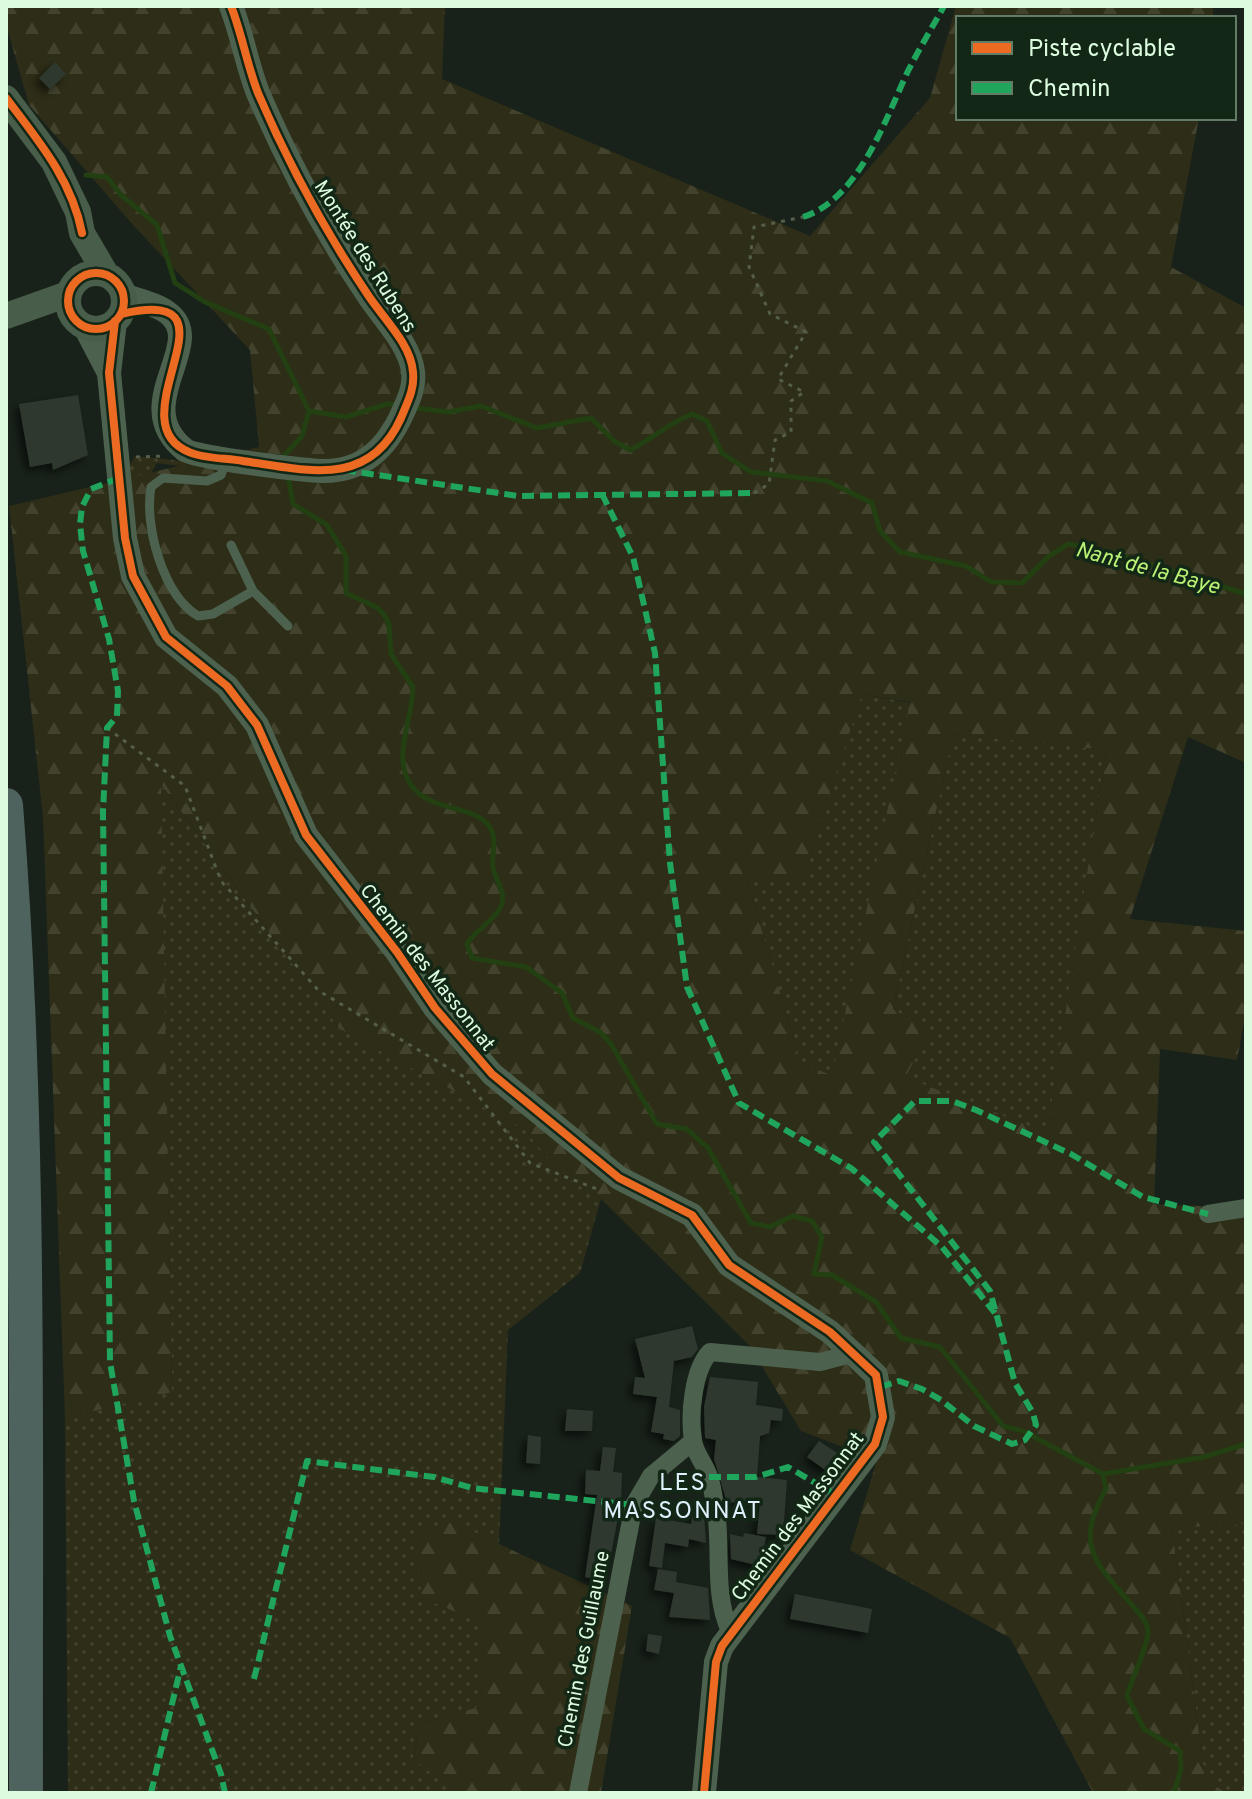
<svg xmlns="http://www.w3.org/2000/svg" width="1252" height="1799" font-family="Overpass,sans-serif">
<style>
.grass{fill:url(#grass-dots)}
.forest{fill:url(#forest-firs);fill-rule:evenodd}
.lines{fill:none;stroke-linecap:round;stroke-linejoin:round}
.stream{stroke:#224011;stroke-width:5}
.building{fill:#2d392f;filter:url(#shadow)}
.path{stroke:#545e49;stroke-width:3;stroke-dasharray:4 6;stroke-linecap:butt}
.service{stroke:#4d624e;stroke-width:9}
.minor{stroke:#4d624e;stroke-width:18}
.tertiary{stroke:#4d624e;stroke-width:24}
.secondary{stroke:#485e4a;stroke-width:26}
.motorway{stroke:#4f635e;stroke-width:34}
.quiet{stroke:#20a55d;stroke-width:6;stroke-dasharray:12 6;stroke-linecap:butt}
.cycleway-casing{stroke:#132716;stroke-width:13}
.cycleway{stroke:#ed6a23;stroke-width:8}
.labels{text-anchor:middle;stroke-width:7;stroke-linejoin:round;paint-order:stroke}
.street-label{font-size:20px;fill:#dcfce0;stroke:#132716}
.water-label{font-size:22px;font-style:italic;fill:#b9f175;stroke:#132716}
.quarter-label{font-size:24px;letter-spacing:2px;fill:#def1fc;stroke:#132716}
</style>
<defs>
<pattern id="grass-dots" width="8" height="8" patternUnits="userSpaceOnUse" patternTransform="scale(2)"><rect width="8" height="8" fill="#2e2d17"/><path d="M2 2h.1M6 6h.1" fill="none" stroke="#42422d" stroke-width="1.8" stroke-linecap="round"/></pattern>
<pattern id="forest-firs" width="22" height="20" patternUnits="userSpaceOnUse" patternTransform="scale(2)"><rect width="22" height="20" fill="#2e2d17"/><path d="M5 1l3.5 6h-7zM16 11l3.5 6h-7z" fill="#42422d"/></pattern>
<filter id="shadow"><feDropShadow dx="-4.5" dy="4.5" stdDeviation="4" flood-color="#0009"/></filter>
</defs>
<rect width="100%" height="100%" fill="#18221a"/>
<path class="grass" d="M135,456L210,464V470L157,463L140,492L127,470Z
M862,694L911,703L832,1077L800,1061L747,879H802Z
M953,734L1106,750L1047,1134L904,1077L893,1010Z
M160,783L340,1029L524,1129L563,1175L601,1199L580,1273L508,1330L499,1544L452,1522L422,1598L481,1622L482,1706L419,1724L413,1759L459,1793H68L65,1418L172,1391Z
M1246,1524V1793H1226L1205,1778L1172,1527Z"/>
<path class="forest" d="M6,6H445L442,79L810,236L930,98L956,6H1213V18H958V118H1199L1171,267L1246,308V763L1188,737L1130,919L1246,931V1011L1237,1060L1160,1049L1154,1204L1246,1208V1524L1172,1528L1205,1778L1226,1793H1093L1010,1638L850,1550L877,1460L801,1431L749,1345L601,1199L563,1175L524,1129L340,1029L161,784L172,1392L65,1418L43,817L9,506L259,447L250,350L134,226L29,105L6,24ZM862,694L910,702L832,1076L800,1061L747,879L802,880ZM953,734L1106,750L1047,1133L905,1077L931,1032L893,1009Z
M452,1522L632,1606L601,1793H459L413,1760L419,1724L482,1706L480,1622L422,1598L414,1535Z"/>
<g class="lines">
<path class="stream" d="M86,175L107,177L121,195L157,225L175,283L205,302L269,329L309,411L346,417L387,404L397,405
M415,408L448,412L481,406L537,428L591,418L614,441L630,450C652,439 669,423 692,414L707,421L722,453L751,472L827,481L872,503L880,531L900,552L966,566L991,582L1022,583L1048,557L1068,544L1110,552L1246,594
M281,459L302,436L309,411
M288,475L293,504L327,525L346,556V593L378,608L385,616L389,624L391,654L413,687C413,715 395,751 407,778C424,816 479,801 492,831C497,844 491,855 493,868C496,882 508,894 500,908C492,923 475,930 467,944L472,958L526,967L562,993L573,1018L600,1032L611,1044L657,1124L687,1129L708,1148L751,1223L770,1227L793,1216L812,1221L822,1237L814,1274L832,1275L876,1302L901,1338L940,1347L1003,1426L1023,1431L1103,1474L1106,1489C1075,1545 1093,1560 1131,1604C1137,1611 1147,1620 1148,1630C1149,1645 1131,1679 1127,1696L1144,1729L1180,1751L1181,1769L1174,1793
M1103,1474L1204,1457L1246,1444"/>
</g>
<path class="building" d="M55,62L66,74L50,89L39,78Z
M78,395L88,455L53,470L52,463L30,467L19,404Z
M692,1326L698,1349L692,1357L674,1361L669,1407L680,1410V1436L674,1441L663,1439L664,1434L651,1432L657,1397L633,1394L635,1377L645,1378L635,1339Z
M710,1377L758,1382L756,1405L783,1409L782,1421L771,1420L769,1433L760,1436L757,1477L787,1480L783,1535L757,1534L760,1500L727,1503L714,1459L716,1440L705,1438L704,1407Z
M567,1409L593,1411L592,1431H565Z
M528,1435L541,1437L540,1464L526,1463Z
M819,1441L840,1455L828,1472L807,1457Z
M603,1447L616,1448L613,1472L622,1473L621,1501L606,1581L585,1577L597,1495L585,1494L586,1470L600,1471Z
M693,1514L704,1516L706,1543L689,1539L688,1547L665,1543L662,1568L649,1566L656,1518L691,1524Z
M744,1533L766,1537L760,1566L731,1559L730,1534L743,1537Z
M658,1569L677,1572L676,1582L708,1588L710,1620L669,1617L674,1593L654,1590Z
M795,1594L872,1609L868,1633L790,1619Z
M648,1634L662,1636L659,1654L646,1651Z"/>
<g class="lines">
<path class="path" d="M136,457L164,456
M754,493L769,484L775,440L791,432V401L804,392L778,379L806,332L770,314L749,267L754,227L803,217
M107,728L185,786L221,881L319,991L464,1077L530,1163L602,1191"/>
<path class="service" d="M226,461L221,475L207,481L163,478L151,487C144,526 163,595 198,616L213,614L253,591L231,545
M253,591L288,626"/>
<path class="minor" d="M1208,1214L1246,1208
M730,1631C712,1591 723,1546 715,1504C713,1494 712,1483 708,1474C704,1463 694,1452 693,1440C689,1415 693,1370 710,1352L820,1362L851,1354
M578,1793L634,1505L651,1476L692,1442"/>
<path class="tertiary" d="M123,295C137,300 157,304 168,313C209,344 127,404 185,450C196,458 302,470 322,471C363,472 387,448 403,412C409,399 415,386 413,372C410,344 383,318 368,295C325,231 288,163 258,93C247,65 242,34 231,6
M115,321L109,373L125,538L133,576L166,637L227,686L257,725L306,835L397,952L435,1008L492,1074L619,1178L692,1215L729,1265L830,1332L876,1375L883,1417L875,1444L722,1646L716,1662L704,1793
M85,327L109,373"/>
<path class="secondary" d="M6,98L54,162L78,212L82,233L106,274
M68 301a28 28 0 1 1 56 0a28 28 0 1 1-56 0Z
M6,316L68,294"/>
<path class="motorway" d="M6,805C32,1134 25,1463 26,1793"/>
<path class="quiet" d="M803,217C859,199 885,120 908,71C919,49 932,28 944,6
M344,470L518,496L754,493
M119,478L91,489L82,507L80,524L83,551L109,639L118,691L117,716L107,728L103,812L110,1362L134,1501L170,1636L221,1774L225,1793
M602,494L633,557L655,653L670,863L687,987L739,1103L851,1168L942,1247L999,1318
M880,1387L899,1381L922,1389L941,1400L974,1426L1012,1444L1025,1440L1036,1425L1033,1413L1015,1383L990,1291L874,1142L915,1101H952L976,1110L1071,1154L1143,1197L1208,1214
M709,1477H756L788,1467L836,1495
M254,1679L307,1461L434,1477L472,1488L634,1505
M151,1793L181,1666"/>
<defs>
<path id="cycleway" d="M6,98C38,140 72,180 82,233
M68 301a28 28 0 1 1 56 0a28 28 0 1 1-56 0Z
M121,314C251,284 112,421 189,452C204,459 227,458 243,461C306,470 369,489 401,418C407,403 415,389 413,372C411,344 383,318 368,295C325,231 288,163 258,93C247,65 242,34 231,6
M115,321L109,373L125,538L133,576L166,637L227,686L257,725L306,835L397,952L435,1008L492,1074L619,1178L692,1215L729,1265L830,1332L876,1375L883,1417L875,1444L722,1646L716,1662L704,1793"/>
</defs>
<use href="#cycleway" class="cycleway-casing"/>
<use href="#cycleway" class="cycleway"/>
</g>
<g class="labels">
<g class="street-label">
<text transform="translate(366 256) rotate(58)" y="7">Montée des Rubens</text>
<text transform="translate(428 967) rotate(52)" y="7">Chemin des Massonnat</text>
<text transform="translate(797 1516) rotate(-53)" y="7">Chemin des Massonnat</text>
<text transform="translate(583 1649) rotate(-79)" y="7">Chemin des Guillaume</text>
</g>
<g class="water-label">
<text transform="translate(1148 567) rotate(15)" y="8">Nant de la Baye</text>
</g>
<g class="quarter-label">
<text x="683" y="1490">LES<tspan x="683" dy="28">MASSONNAT</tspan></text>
</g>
</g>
<rect width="1252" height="1799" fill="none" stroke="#dcfce0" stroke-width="16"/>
<rect x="956" y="16" width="280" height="104" fill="#132716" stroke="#637c67" stroke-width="2"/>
<rect x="972" y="42" width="40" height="12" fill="#ed6a23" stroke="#637c67" stroke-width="2"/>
<text x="1028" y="56" font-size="24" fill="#dcfce0">Piste cyclable</text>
<rect x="972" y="82" width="40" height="12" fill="#20a55d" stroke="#637c67" stroke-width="2"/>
<text x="1028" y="96" font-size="24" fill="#dcfce0">Chemin</text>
</svg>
